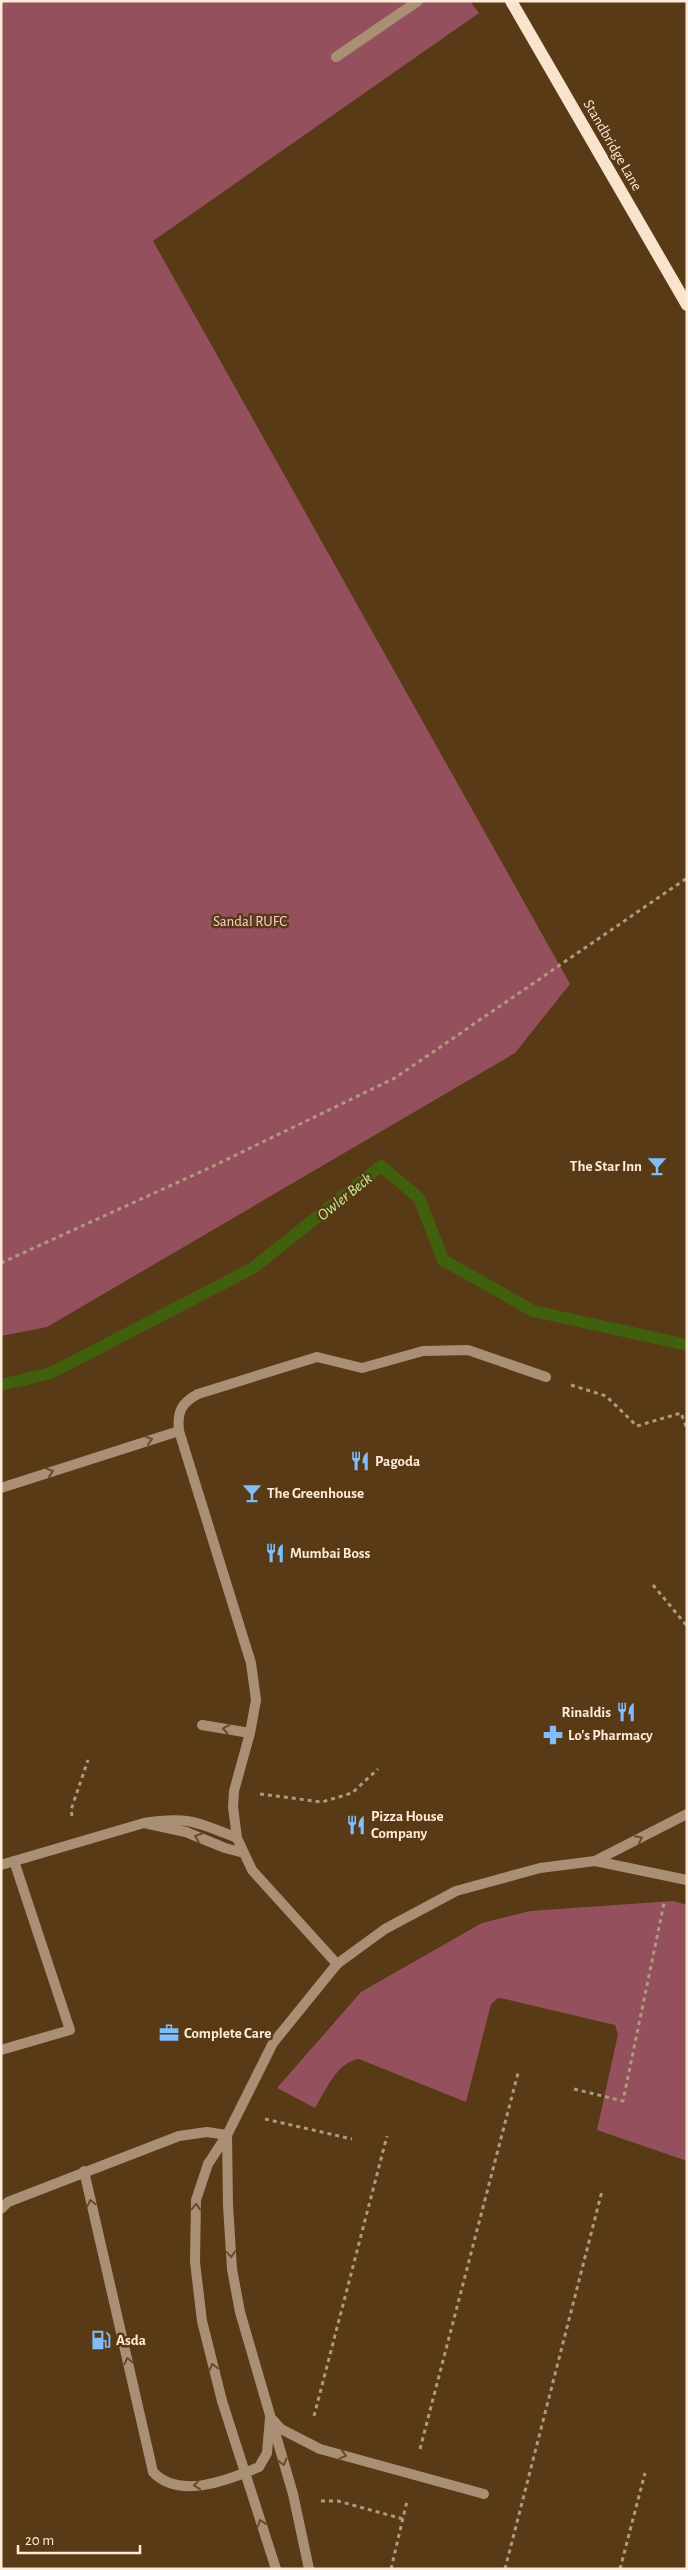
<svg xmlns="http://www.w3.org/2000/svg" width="688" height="2570" font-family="'Alegreya Sans',sans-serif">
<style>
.green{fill:#94515d}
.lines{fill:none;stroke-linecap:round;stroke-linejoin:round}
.stream{stroke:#41600e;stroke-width:12}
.path{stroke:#b1997e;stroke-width:3;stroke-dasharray:4 4;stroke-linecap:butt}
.service{stroke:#a99074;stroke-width:10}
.minor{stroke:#a99074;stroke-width:10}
.primary{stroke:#f8e3cd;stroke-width:12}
.oneway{stroke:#684b29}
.labels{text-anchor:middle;stroke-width:5;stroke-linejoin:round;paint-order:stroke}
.street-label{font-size:15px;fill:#feecd8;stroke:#583a16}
.park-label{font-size:15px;fill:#fdccd2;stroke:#583a16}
.poi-label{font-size:15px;font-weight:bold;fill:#feecd8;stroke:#583a16;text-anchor:start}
.water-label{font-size:16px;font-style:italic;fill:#c5f58e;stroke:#583a16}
</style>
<rect width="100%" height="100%" fill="#583a16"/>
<path class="green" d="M1,1H470L479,13L153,241L570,984L515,1053L47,1327L1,1336Z
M673,1901L687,1905V2161L597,2130L618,2034L615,2025L505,1999L498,1998L491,2004L466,2102L359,2059C337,2062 326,2090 315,2108L277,2088L361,1992L482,1923L530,1911Z"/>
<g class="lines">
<path class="stream" d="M1,1385L51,1373L253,1268L381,1166L419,1198L443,1260L533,1311L687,1345"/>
<path class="path" d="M1,1263L207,1169L395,1078L687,878
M571,1385L606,1396L637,1426L681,1413L687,1429
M653,1585L687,1626
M260,1794L322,1802L352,1793L378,1769
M72,1816L71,1810L88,1760
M574,2089L623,2101L664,1903
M265,2119L352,2139
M314,2416L387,2136
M420,2449L518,2073
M321,2501H338L403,2519
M391,2569L407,2501
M505,2569L602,2191
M620,2569L645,2473"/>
<path class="service" d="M336,57L418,1
M1,1488L179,1431C177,1412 181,1403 198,1394L317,1357L362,1368L423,1351L468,1350L546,1377
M202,1725L250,1733
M1,2050L70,2030L14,1861
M227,2135L228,2205L232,2269L240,2312L293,2494L309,2569
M84,2171L153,2472C179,2500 229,2480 259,2467L267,2453L270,2418
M1,2209L8,2202L179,2136L207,2132L227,2135
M273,2420L281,2429L320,2449L484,2494
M276,2569L222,2401L202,2321L195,2262L196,2200L208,2164L227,2135L273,2043L337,1964"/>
<path class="minor" d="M179,1431L251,1663L256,1700L250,1733L234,1791L233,1807L237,1838L252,1870L337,1964L385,1929L456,1891L540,1868L595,1861L687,1880
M237,1838C198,1822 187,1816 144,1823L186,1832L225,1848L244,1853
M595,1861L687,1814
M1,1865L144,1823"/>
<path class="primary" d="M511,1L687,305"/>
</g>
<defs><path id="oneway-chevron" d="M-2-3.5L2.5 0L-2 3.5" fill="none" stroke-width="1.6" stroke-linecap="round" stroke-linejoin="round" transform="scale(1.25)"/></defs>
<g class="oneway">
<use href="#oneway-chevron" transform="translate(149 1440) rotate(-18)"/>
<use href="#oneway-chevron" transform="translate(50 1472) rotate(-18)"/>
<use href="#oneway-chevron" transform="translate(226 1729) rotate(-170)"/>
<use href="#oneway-chevron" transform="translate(198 1837) rotate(-159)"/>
<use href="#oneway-chevron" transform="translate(639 1839) rotate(-27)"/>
<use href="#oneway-chevron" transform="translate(91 2203) rotate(-103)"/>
<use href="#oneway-chevron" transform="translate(196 2207) rotate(-87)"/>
<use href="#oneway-chevron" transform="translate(231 2254) rotate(86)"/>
<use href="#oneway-chevron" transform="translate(128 2361) rotate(-103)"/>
<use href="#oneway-chevron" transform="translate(213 2367) rotate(-105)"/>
<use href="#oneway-chevron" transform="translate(343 2455) rotate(15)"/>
<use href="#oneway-chevron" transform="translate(283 2462) rotate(73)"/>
<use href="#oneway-chevron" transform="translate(197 2485) rotate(174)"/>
<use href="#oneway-chevron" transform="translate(261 2523) rotate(-109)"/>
</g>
<defs>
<symbol id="bar-bare" viewBox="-9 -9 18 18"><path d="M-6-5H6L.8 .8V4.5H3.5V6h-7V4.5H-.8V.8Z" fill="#80bdfa" stroke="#583a16" stroke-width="2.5" paint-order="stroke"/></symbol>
<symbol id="restaurant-bare" viewBox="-9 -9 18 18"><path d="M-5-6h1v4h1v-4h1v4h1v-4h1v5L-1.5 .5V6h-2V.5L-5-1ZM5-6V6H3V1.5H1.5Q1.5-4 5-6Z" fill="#80bdfa" stroke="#583a16" stroke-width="2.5" paint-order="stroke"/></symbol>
<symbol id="pharmacy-bare" viewBox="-9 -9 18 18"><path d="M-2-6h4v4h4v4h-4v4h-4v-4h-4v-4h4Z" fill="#80bdfa" stroke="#583a16" stroke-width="2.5" paint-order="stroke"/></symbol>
<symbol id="office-bare" viewBox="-9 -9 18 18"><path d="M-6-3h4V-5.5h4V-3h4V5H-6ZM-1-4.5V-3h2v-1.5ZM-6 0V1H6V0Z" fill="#80bdfa" stroke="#583a16" stroke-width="2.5" paint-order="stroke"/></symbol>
<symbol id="fuel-bare" viewBox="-9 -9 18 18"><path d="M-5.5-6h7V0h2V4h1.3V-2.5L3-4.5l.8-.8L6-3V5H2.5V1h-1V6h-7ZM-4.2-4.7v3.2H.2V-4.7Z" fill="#80bdfa" stroke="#583a16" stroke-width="2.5" paint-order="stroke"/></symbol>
</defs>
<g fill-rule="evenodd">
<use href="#bar-bare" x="643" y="1152" width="28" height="28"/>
<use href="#restaurant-bare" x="346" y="1447" width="28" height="28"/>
<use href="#bar-bare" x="238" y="1479" width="28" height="28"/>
<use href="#restaurant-bare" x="261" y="1539" width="28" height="28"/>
<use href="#restaurant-bare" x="612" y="1698" width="28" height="28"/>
<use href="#pharmacy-bare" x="539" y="1721" width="28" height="28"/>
<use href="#restaurant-bare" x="342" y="1811" width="28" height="28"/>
<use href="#office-bare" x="155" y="2019" width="28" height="28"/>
<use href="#fuel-bare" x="87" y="2326" width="28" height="28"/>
</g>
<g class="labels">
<g class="street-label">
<text transform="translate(613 145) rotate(60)" y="5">Standbridge Lane</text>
</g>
<g class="park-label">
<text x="250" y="926">Sandal RUFC</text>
</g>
<g class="poi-label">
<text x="642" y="1171" text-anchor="end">The Star Inn</text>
<text x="375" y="1466">Pagoda</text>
<text x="267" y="1498">The Greenhouse</text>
<text x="290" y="1558">Mumbai Boss</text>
<text x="611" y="1717" text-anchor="end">Rinaldis</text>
<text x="568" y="1740">Lo's Pharmacy</text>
<text x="371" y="1821">Pizza House<tspan x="371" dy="17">Company</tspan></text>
<text x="184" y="2038">Complete Care</text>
<text x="116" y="2345">Asda</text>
</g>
<g class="water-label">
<text transform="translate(344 1196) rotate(-39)" y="6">Owler Beck</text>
</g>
</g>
<rect width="688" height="2570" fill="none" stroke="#feecd8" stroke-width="5"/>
<path d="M18 2545v8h122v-8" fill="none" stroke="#feecd8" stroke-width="2.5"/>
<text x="25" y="2545" font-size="15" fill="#feecd8" stroke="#583a16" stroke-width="4" paint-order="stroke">20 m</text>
</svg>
